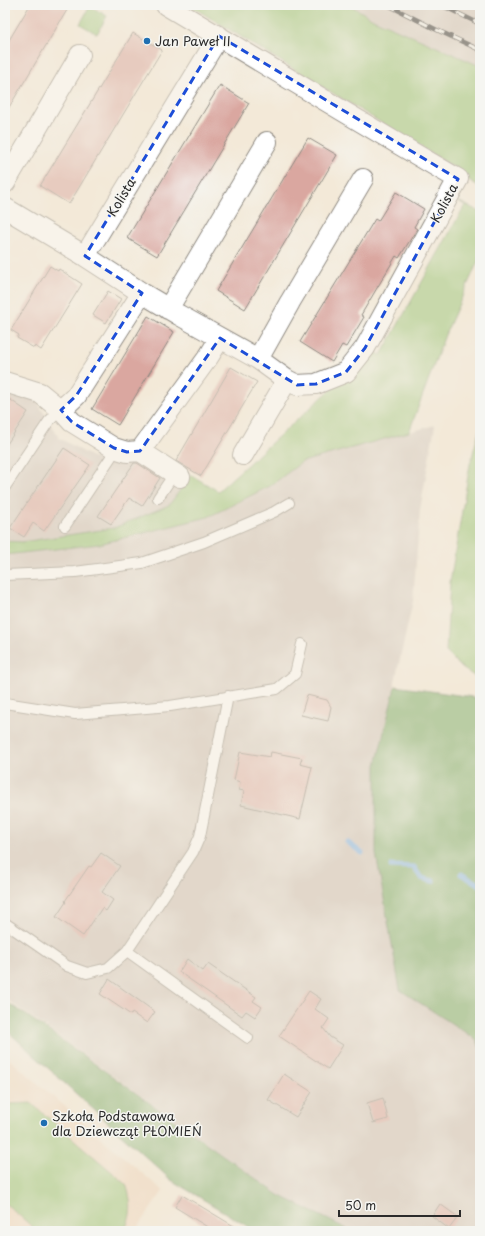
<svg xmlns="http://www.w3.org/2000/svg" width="485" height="1236" font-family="'Playpen Sans',sans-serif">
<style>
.built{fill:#f0d6bc}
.industrial{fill:#cec2b9}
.green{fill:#94c473;stroke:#60784f}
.forest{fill:#77aa65;stroke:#516a48}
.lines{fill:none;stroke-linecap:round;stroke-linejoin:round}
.stream{stroke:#79b2e9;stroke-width:5}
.building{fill:#daa7a0}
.service-casing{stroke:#8f8a82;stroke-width:12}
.minor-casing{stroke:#8f8a82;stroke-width:22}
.service{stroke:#fff;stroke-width:10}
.minor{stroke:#fff;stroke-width:20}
.rail-casing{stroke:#2b2b2b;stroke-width:4.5}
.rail{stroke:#f6f6f2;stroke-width:3;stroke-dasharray:9;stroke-linecap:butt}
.marked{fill:none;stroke:#1d4ed8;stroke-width:3;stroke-dasharray:8 5;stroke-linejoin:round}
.poi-dot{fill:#1f6fb2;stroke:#f6f6f2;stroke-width:1.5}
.labels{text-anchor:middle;stroke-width:3;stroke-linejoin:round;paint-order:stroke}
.poi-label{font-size:13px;fill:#2b2b2b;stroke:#f6f6f2;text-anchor:start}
.street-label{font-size:13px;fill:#2b2b2b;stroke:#f6f6f2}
</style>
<rect width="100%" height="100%" fill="#f6f6f2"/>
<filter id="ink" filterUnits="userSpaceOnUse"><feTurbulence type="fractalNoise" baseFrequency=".025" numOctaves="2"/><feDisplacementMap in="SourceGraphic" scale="8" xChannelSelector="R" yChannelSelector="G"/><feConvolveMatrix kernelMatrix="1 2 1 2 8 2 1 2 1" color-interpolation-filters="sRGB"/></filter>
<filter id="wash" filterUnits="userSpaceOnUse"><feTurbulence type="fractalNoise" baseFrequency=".012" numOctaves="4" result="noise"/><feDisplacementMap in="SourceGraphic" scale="16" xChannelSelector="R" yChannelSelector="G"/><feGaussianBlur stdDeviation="0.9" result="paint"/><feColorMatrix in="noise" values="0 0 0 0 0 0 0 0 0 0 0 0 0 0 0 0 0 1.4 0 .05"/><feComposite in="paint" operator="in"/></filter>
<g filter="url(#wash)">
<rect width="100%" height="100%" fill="#f3e9d8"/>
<path class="built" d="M5,1055L163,1191L135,1231H5Z"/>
<path class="industrial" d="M350,5H473L480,9V66L373,19Z
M5,389L35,398L59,438L94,458L138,456L184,483L169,505L114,528L22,542L5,541Z
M435,425L420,510L413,601L376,766L400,990L477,1040L480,1049V1231H351L280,1195L5,998V555L99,544L270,486L302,462Z"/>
<path class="green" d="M189,5H350L373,19L480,66V187L467,179L468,176Z
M90,6L107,16L97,34L80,24Z
M454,199L480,212V257L445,335L409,432L302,462L270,486L208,517L99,544L5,555V541L22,542L114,528L169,505L191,475L218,491L349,373L370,350L381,355L465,205Z
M480,428V680L462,668L446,652L450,582L470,464Z
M31,1103L126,1184C132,1202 133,1214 124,1231H37L5,1203V1105L10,1104Z"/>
<path class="forest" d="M395,686L480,698V1049L477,1040L400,990L376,854V765Z
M5,1001L25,1014L279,1195L351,1231H255L171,1180L5,1029Z"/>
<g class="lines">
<path class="stream" d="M347,842L362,853
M391,866L414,867L421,878L433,881
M461,874L480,885"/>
</g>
<g id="blocks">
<path class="building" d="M30,5H70L5,114V47Z
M133,33L162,50L69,204L40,186Z
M220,85L249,103L157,256L127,238Z
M308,138L337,155L245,309L216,291Z
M396,192L424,209L414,227L417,229L399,258L396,256L361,315L364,317L346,347L342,345L332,362L300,342L375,219L378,221Z
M50,266L58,271L59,269L82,284L41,350L35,346L34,348L17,338L19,335L11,330Z
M108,291L121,299L106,323L93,315Z
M148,316L174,332L118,425L92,409Z
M231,367L257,382L201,476L176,461Z
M5,396L28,412L5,447Z
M64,448L90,465L44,531L33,523L24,537L10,528Z
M134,463H137L160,478L142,506L129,498L111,524L98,516Z
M307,695L327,700L331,707L328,721L301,715Z
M240,752L270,757L271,752L302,758L300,764L312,767L300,819L241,805L244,791L239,790L240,782L234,780Z
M101,853L120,866L102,892L113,900L106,911L102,908L83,936L56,917L66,902L65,901L89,866L91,867Z
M187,959L203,971L208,964L256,997L253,1001L262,1007L255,1017L246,1011L242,1016L179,972Z
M109,979L155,1012L147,1023L132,1013L131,1015L100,994Z
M309,991L321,999L315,1009L329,1019L323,1028L330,1037L343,1045L328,1069L279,1036Z
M284,1074L312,1092L296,1117L268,1100Z
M383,1098L388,1119L373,1123L367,1103Z
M182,1195L242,1231H214L175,1207Z
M440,1204L458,1217L449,1229L432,1216Z"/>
</g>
</g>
<g filter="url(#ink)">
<use href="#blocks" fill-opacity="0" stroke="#8f8a82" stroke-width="1"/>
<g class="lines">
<defs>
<path id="service" d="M5,487L49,421L61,410
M158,498L174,474
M65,526L111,457L114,448
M5,575L75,572L142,563L204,542L274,512L289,503
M5,703L75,714L170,706L277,689L295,674L302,644
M5,923L67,966L87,973L108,968L127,951L193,852L200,836L228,696
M127,951L248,1038"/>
<path id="minor" d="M5,183L80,55
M5,208L85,256L142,293L179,315L258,359L287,380L297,385L316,384L346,372L365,348L458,179C360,122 263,63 166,5
M85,256L219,36
M168,309L267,142
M258,359L290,302L363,179
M5,382L40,393L61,410L72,422L114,448L127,452L140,451L209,356L220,338
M61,410L76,396L142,293
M140,451L180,477
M243,455L287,380"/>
</defs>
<use href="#service" class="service-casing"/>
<use href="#minor" class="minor-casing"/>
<use href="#service" class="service"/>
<use href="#minor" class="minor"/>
<defs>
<path id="rail" d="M388,5L437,30L480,50
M441,5L480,24"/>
</defs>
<use href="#rail" class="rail-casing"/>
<use href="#rail" class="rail"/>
</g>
</g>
<path d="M0 0H485V1236H0ZM219,36L458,179L365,348L346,372L316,384L297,385L220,338L140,451L127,452L114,448L72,422L61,410L76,396L142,293L85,256Z" fill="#f3e9d8" fill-opacity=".55" fill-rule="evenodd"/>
<path class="marked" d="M219,36L458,179L365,348L346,372L316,384L297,385L220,338L140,451L127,452L114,448L72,422L61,410L76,396L142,293L85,256Z"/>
<g class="poi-dot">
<circle cx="147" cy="41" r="4"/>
<circle cx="44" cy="1123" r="4"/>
</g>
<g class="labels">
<g class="poi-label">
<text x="155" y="46">Jan Paweł II</text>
<text x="52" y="1121">Szkoła Podstawowa<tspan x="52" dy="15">dla Dziewcząt PŁOMIEŃ</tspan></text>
</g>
<g class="street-label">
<text transform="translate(121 197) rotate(-59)" y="5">Kolista</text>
<text transform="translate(444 203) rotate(-62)" y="5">Kolista</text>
</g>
</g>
<rect width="485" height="1236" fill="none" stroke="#f6f6f2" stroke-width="20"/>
<path d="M339 1210v6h121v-6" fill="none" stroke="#2b2b2b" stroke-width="2"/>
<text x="345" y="1210" font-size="12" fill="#2b2b2b" stroke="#f6f6f2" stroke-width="3" paint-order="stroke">50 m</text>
</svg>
